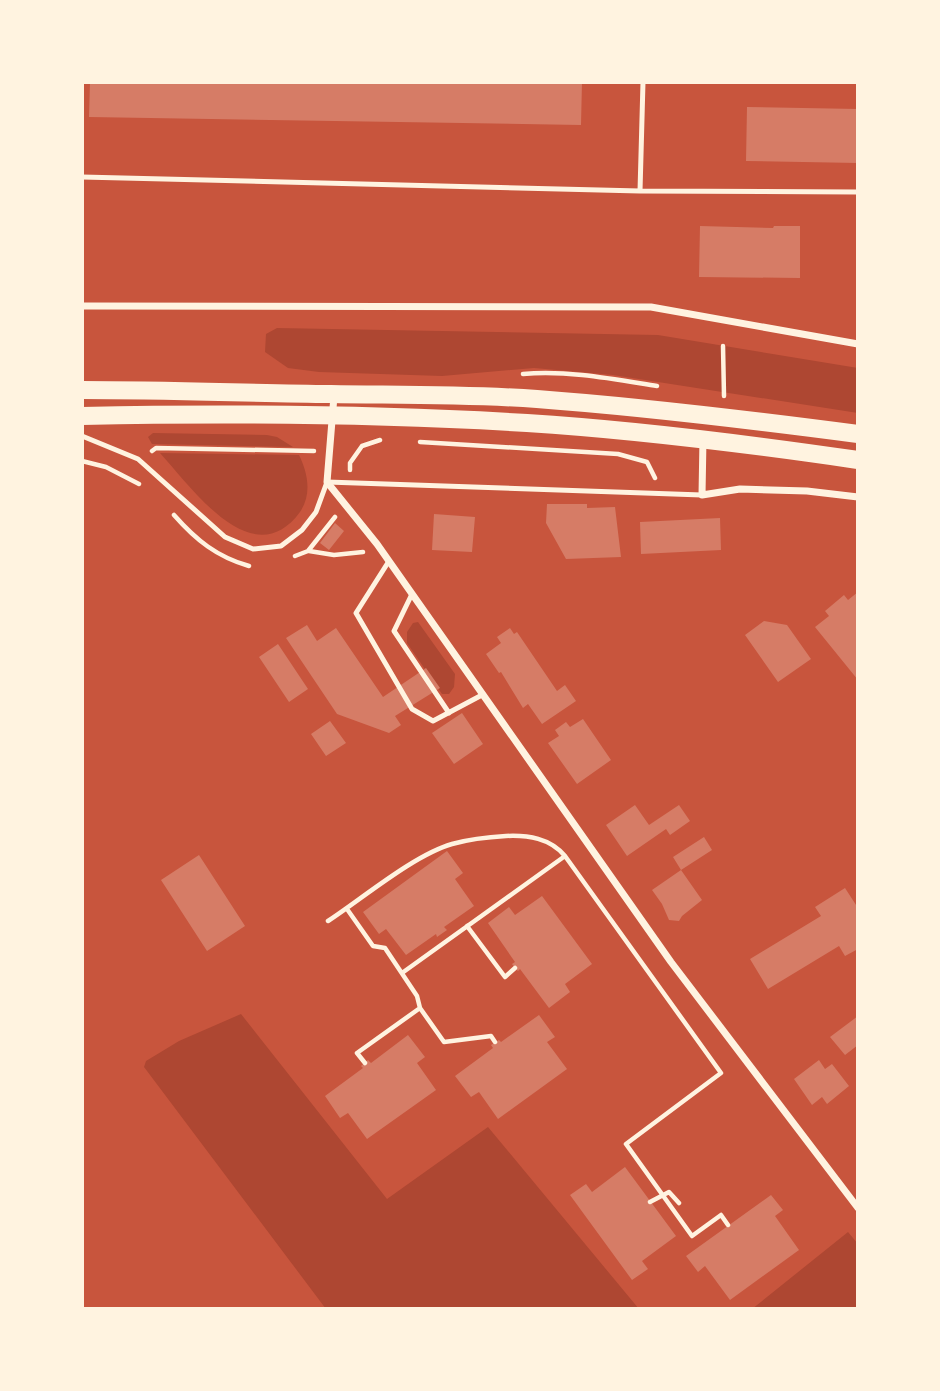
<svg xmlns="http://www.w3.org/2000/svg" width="940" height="1391" font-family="'IBM Plex Serif',serif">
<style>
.green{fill:#ae4732}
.building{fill:#d67c66}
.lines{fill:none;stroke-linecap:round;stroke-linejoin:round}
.path{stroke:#fff3e0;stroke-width:4.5}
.service{stroke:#fff3e0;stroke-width:5}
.minor{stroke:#fff3e0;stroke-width:7}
.primary{stroke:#fff3e0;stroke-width:18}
</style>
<rect width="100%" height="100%" fill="#c8553d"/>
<path class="green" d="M277,328L658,335L858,368V413L613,375L534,368L442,376L319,372L288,368L265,352L266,334Z
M153,433L267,435L277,437L293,447L152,444L148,437Z
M160,453L299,455C308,473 312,494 300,512C253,576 192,488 160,453Z
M418,622L455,674L454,687L449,694H442L407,643V632L413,623Z
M241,1014L387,1199L488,1127L639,1309H326L144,1067L146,1061L179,1041Z
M848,1232L858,1244V1309H752Z"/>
<path class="building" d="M90,82H582L581,125L89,117Z
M747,107L858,109V163L746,161Z
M700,226L773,228L774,226H800V278L699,277Z
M547,504H587V508L615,507L621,557L566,559L546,523Z
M434,514L475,517L472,552L432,550Z
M720,518L721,550L641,554L640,522Z
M335,523L344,531L329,550L320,543Z
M858,592V680L815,627L829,616L825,611L844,595L848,600Z
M764,621L787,625L811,659L778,682L745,635Z
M307,625L317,641L336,628L383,697L426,668L440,688L395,716L401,725L389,733L337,714L286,638Z
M510,628L514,634L517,632L557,691L565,685L576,701L542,724L528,704L523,708L501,672L499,673L486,654L501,643L497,637Z
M278,644L308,689L289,702L259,657Z
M462,713L483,744L454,764L432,733Z
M583,719L611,760L577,784L548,743L559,736L555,730L566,722L570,727Z
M330,721L346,743L326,756L311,734Z
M635,805L649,825L679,805L690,821L670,835L666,829L627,856L606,825Z
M704,837L712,850L681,870L702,900L682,916L679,921L669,920L662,904L652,890L681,870L673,857Z
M447,851L463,873L455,879L474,906L444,927L447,930L437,937L436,934L406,955L386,929L379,934L363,912Z
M199,855L245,926L207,951L161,880Z
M845,888L858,908V949L845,956L839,946L768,989L750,959L821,916L815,907Z
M542,896L592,964L565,984L570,992L549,1008L520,969L518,971L515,968L512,964L515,962L488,923L509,907L515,915Z
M539,1015L555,1037L547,1042L567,1069L498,1119L479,1092L471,1097L455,1076L493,1048L491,1045L499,1040L501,1042Z
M858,1016V1045L845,1055L830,1037Z
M408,1035L425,1057L417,1063L436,1090L367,1139L348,1113L340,1118L325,1096L363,1068L361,1066L368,1060L371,1063Z
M819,1060L825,1069L832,1064L849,1086L827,1104L822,1097L812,1105L794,1079Z
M625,1167L676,1236L642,1261L648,1269L632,1280L570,1195L586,1184L592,1192Z
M771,1195L783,1210L775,1216L799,1250L730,1300L705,1266L698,1272L686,1256Z"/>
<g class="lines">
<path class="path" d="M723,346L724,396
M523,374C567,370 613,379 657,386
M420,442L618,454L647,462L655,478
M152,451L156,448L314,451
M82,461L106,467L139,484
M350,470V463L362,446L380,440
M174,515C196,540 217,557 249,566
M309,551L334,555L363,552
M295,556L308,551L335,517
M347,909L373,946L385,948L417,996L420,1008L444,1042L491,1036L495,1042
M328,921C363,898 414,855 452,844C470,839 488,837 506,836C528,835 550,838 565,856L721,1073L626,1144L692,1236L721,1215L728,1225
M467,926L505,977L515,968
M402,973L565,856
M365,1063L357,1053L420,1008
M650,1202L669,1192L679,1203"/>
<path class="service" d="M82,177L640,191L858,192
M640,191L643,82
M82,436L138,459L225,537L253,549L281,546L302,530L316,512L327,482L702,495
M389,561L356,613L412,709L433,721L482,695
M412,594L394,631L449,713"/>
<path class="minor" d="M82,306L651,307L858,344
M334,396L327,482L377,544L671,962L858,1208
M703,439L702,495L740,489L807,491L858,497"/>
<path class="primary" d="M82,390C165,390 248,393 331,394C399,395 468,394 537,399C644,407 751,420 858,434
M82,416C230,413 379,414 527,423C638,430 748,444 858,460"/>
</g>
<rect width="940" height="1391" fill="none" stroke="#fff3e0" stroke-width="168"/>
</svg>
